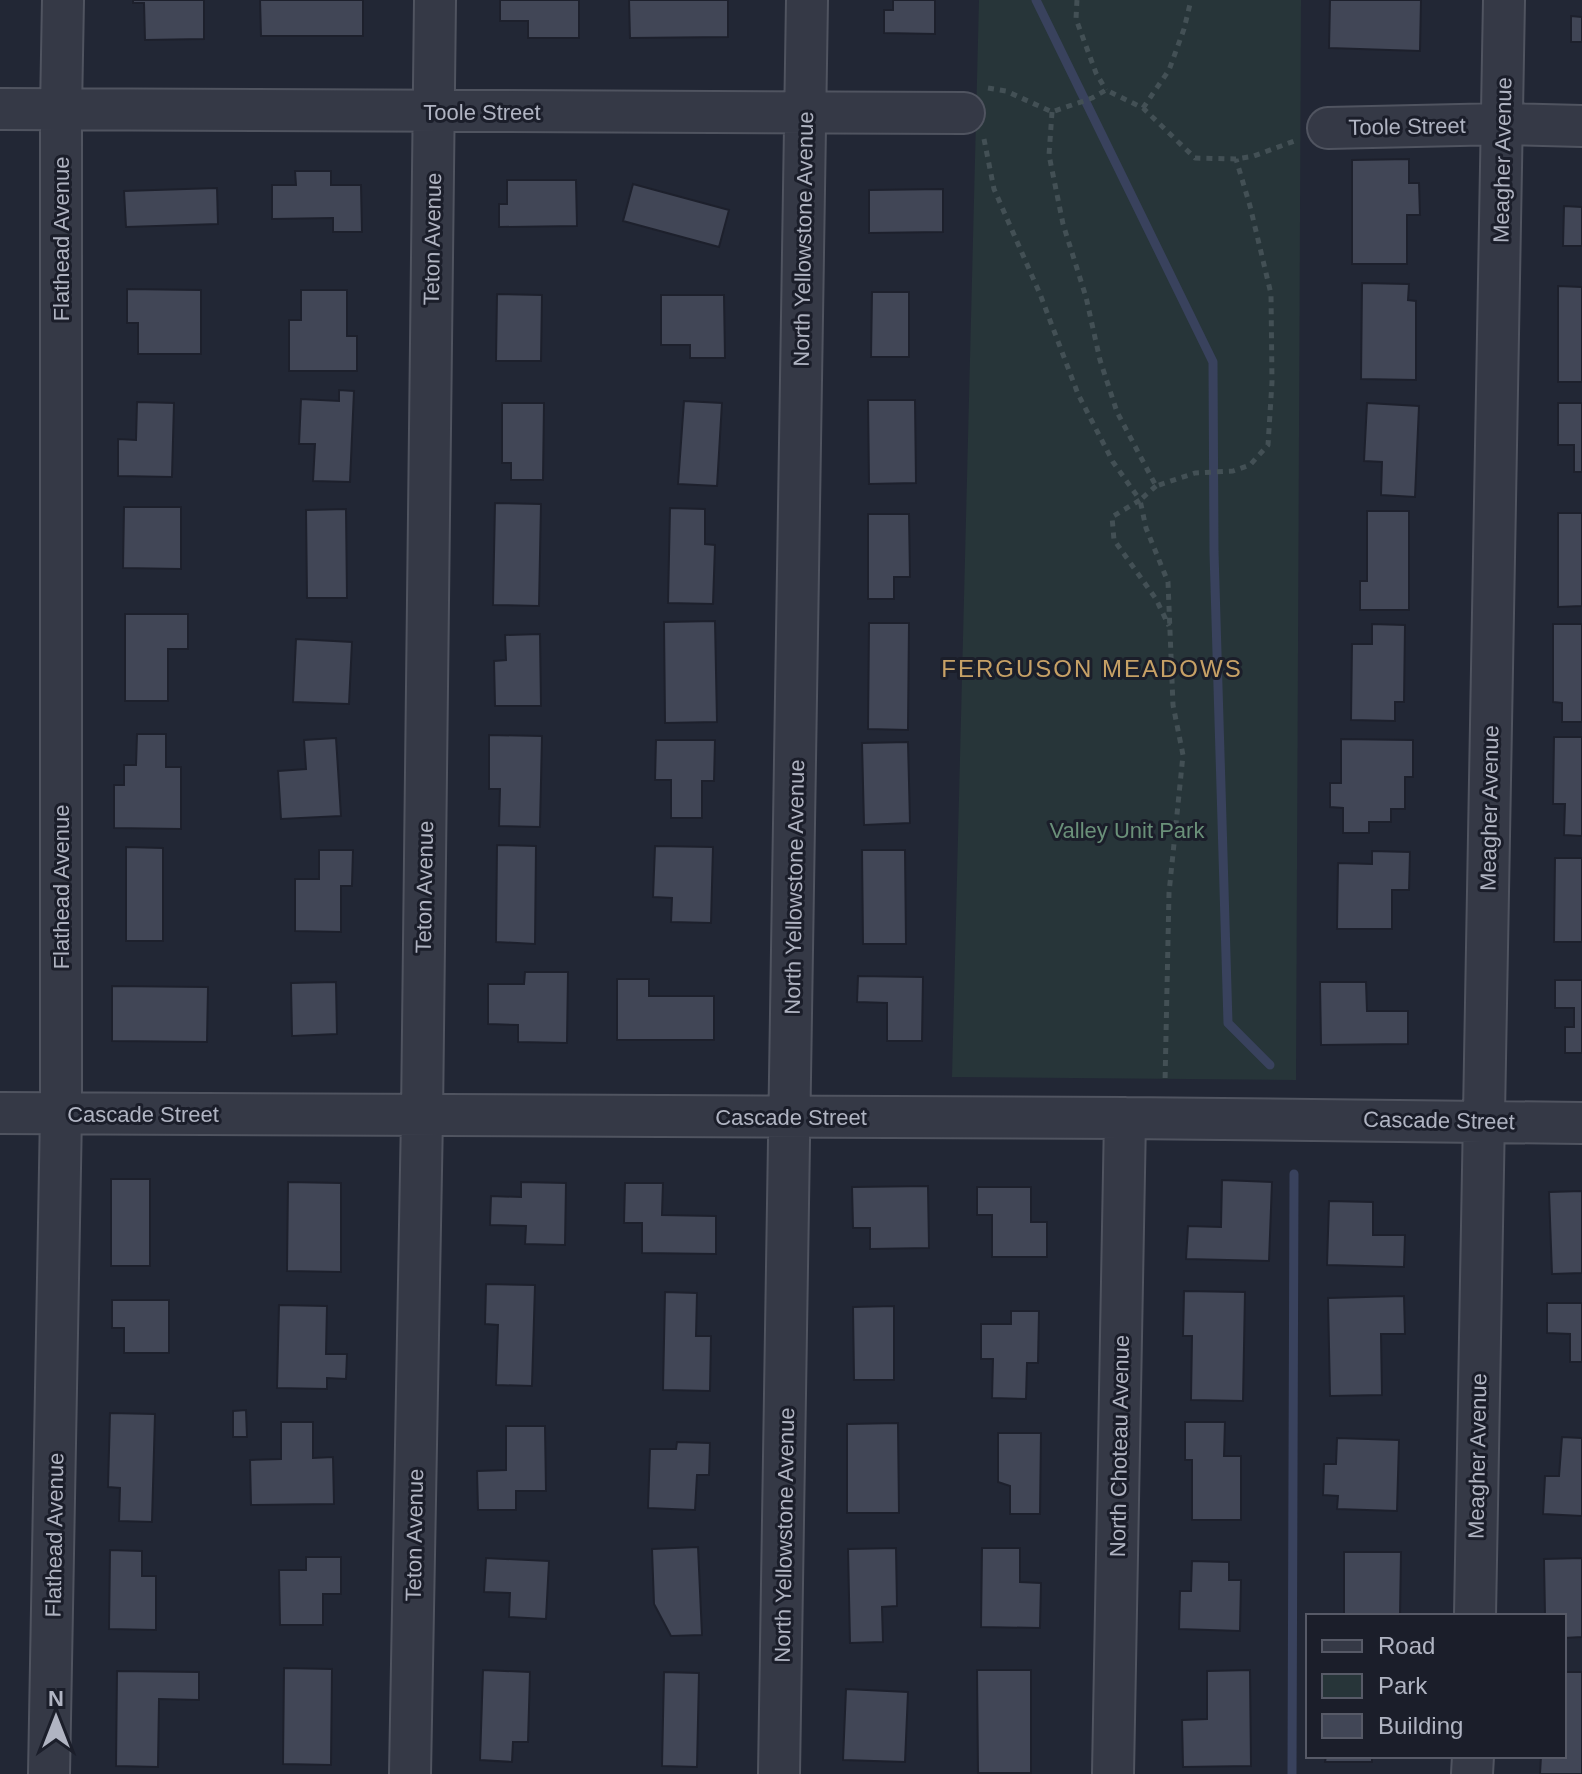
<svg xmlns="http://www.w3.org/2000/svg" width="1582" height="1774" font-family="Helvetica,sans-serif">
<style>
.green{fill:#273539}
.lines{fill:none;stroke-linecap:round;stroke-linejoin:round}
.stream{stroke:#39425d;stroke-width:9}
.building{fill:#414656;stroke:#1d202c;stroke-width:2}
.minor-casing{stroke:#505460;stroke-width:44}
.path{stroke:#435055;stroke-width:5;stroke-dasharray:6 6;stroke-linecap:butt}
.minor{stroke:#353946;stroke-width:40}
.labels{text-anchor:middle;stroke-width:6;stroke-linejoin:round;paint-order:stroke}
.street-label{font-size:22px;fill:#b0b4c2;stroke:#1b1e2a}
.park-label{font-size:22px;fill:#6a9079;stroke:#1b1e2a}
.neighbourhood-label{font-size:24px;letter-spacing:2px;fill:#c7a166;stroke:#1b1e2a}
</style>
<rect width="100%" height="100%" fill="#222735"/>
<path class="green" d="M979,0H1301L1296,1080L952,1077Z"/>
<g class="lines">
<path class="stream" d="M1036,0L1213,362L1214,552L1228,1023L1270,1065
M1292,1774L1294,1174"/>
</g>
<path class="building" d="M133,0H204V39L145,40L144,3H133Z
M260,0H363V36H261Z
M500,0H579V38H528V21H500Z
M629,0H728V37L630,38Z
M893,0H935V34L884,33V10H893Z
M1330,0H1421L1420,51L1329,48Z
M1571,16L1582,17V42H1571Z
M1409,159V183H1419L1420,215H1407V264H1352V160Z
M295,171H331V185H361L362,232H333V218L272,219V185H296Z
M507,180H576L577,226L499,227V204H507Z
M633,184L729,210L719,247L623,221Z
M217,188L218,224L126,227L124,191Z
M943,189V232L869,233V190Z
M1564,206L1582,207V246H1563Z
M1362,283L1409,284L1408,300L1416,301V380L1361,379Z
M1558,286L1582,287V382H1558Z
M127,289L201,290V354H138V323H127Z
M301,290H347V336H357V371H289V320H301Z
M872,292H909V357H871Z
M497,294L542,295L541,361H496Z
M661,295H724L725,358H690V345H661Z
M339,390L354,391L350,482L313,481L315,444H299L301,399L339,401Z
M868,400H915L916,483L869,484Z
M684,401L722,403L717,486L678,484Z
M137,402L174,403L172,477L118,476V439L136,440Z
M502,403H544L543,480H511V463H502Z
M1367,403L1419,406L1415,497L1381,495L1382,462L1364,461Z
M1558,403H1582V472H1574V445H1558Z
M495,503L541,504L539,606L493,605Z
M124,507H181V569L123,568Z
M670,508L705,509V544L715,545L713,604L668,603Z
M346,509L347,598H307L306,510Z
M1367,511H1409V610H1360V581H1367Z
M1558,513H1582V606L1558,607Z
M868,514H909L910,577H894V599H868Z
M125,614H188V649H168V701H125Z
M715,621L717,722L665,723L664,622Z
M869,623H909L908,730L868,729Z
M1372,624L1405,625L1404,702H1395V721L1351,720L1352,644H1372Z
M1553,624H1582V722H1562V703L1553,702Z
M540,634L541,706H495L494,661L506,660L505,635Z
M296,639L352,642L349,704L293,702Z
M137,734H166V767H181V829L114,828V785H124V765H136Z
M489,735L542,736L540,827L499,826L500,789H489Z
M1554,737H1582V836L1564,835L1565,804H1553Z
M336,738L341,816L281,819L278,771L306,769L304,740Z
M1341,739L1413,740V777H1405V809H1391V822H1369V833H1343V808L1330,807V783H1341Z
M656,740H715L714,781H702V818H671V780H655Z
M908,742L910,823L864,825L862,743Z
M497,845L536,846L535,944L496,942Z
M655,846L713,847L711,923L671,922L672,898L653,897Z
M126,847L163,848V941H126Z
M319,850H353L352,886H341V932L295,931V879H319Z
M862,850H905L906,944H863Z
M1372,851L1410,852L1409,890H1392V929H1337L1338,863L1372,864Z
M1555,858H1582V942H1554Z
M525,972H568L567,1043L518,1042V1025L488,1024V984H524Z
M858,976L923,977L922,1041H887V1003L857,1002Z
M617,979H649V996H714V1040H617Z
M1555,980H1582V1053H1565V1027H1574V1008H1555Z
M336,982L337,1034L292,1036L291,983Z
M1320,982H1366L1367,1011H1408V1044L1321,1045Z
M112,986L208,987L207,1042L112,1041Z
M111,1179H150V1266H111Z
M1222,1180L1272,1182L1269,1261L1186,1259L1188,1226L1221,1227Z
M288,1182L341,1183V1272L287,1271Z
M521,1182L566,1183L565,1245L525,1244L526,1226L490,1225L491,1196L521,1197Z
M625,1183H663L662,1215L716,1216V1254L642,1253V1223H624Z
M928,1186L929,1248L870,1249V1228H853L852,1187Z
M977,1187H1031V1222H1047V1257H992V1215H977Z
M1582,1191V1273L1552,1274L1549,1192Z
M1329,1201L1373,1202V1235H1405L1404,1267L1327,1265Z
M486,1284L535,1285L532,1386L496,1385L498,1325L485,1324Z
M1184,1291L1245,1292L1243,1401L1191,1400L1192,1336H1183Z
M665,1292L697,1293L696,1336H711L710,1391L663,1390Z
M1404,1296L1405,1334H1381L1382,1395L1330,1396L1328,1298Z
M112,1300H169V1353H124V1328H112Z
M1547,1303H1582V1362H1570V1334L1547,1333Z
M279,1305L327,1306L326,1354H347L346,1379L327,1378V1389L277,1388Z
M894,1306V1380H854L853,1307Z
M1011,1311H1039L1038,1363H1027L1026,1399L992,1398L993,1359H981V1324H1011Z
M246,1410L247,1437H233V1411Z
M110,1413L155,1414L152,1522L119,1521L120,1488L108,1487Z
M281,1422H313V1458L333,1457L334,1504L251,1505L250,1460L281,1459Z
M1185,1422H1225L1224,1456H1241V1520H1192V1460H1185Z
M898,1423L899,1513H847V1424Z
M506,1426H545L546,1491H516V1510H478L477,1471L506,1470Z
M998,1433H1041L1040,1514H1010V1486L998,1482Z
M1562,1437L1582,1438V1516L1543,1514L1545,1476H1559Z
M1337,1438L1399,1440L1397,1511L1337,1509L1338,1496L1323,1495L1324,1464H1336Z
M677,1442L710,1443L709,1475H697L695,1510L648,1508L650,1449H676Z
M698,1547L702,1635L671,1636L654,1604L652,1549Z
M896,1548L897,1606L882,1607L883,1642L850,1643L848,1549Z
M982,1548H1020V1582L1041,1583L1040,1628L981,1627Z
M110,1550L142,1551V1576H156V1630L109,1629Z
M1344,1552H1401L1400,1616H1344Z
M306,1557H341V1594H323V1625H280L279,1570H306Z
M486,1558L549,1561L546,1619L509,1617L510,1593L484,1592Z
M1582,1558V1637L1564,1638V1616H1545L1544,1559Z
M1192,1561L1229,1562V1580H1241L1240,1631L1179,1629L1180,1591H1191Z
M284,1668L332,1669L331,1765L283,1764Z
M483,1670L530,1672L528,1742H513L512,1762L480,1760Z
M977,1670H1031V1773H978Z
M1250,1670L1251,1766L1183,1767L1182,1720L1207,1719V1671Z
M117,1671L199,1672V1700L159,1699L158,1767L116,1766Z
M664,1672L699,1673L697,1767L662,1766Z
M1564,1672H1582V1774H1540L1541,1756H1564Z
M846,1689L908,1692L905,1762L843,1760Z
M1326,1756H1372V1762H1325Z"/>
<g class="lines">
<defs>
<path id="minor" d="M0,109L964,113
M1328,128L1503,124L1582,126
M0,1113L1125,1118L1582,1123
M1475,1616L1504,0
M49,1774L61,1113V110L63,0
M410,1774L422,1116L435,0
M779,1774L807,0
M1113,1774L1125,1118
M1472,1774L1473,1756"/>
</defs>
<use href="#minor" class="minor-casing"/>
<path class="path" d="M1077,0L1076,19L1096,73L1106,90
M988,88L1006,91L1052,112L1092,98L1106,90L1143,108L1195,158L1236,159L1254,156L1297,140
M1143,108L1169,70L1184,29L1191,0
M1052,112L1049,155L1063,224L1086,297L1100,360L1117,412L1156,486L1195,473L1233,471L1250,465L1268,445L1272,382L1271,294L1250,206L1236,159
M984,139L994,189L1040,294L1078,394L1113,462L1140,500L1112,517L1114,540L1156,599L1169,626
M1156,486L1140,500L1146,528L1168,582L1173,705L1183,755L1169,893L1165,1083"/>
<use href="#minor" class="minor"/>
</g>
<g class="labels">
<g class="street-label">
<text x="482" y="120">Toole Street</text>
<text transform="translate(1407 126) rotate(-1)" y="8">Toole Street</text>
<text transform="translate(1502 160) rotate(-89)" y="8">Meagher Avenue</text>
<text transform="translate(61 239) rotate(-90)" y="8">Flathead Avenue</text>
<text transform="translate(432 239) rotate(-89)" y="8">Teton Avenue</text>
<text transform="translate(803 239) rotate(-89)" y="8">North Yellowstone Avenue</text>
<text transform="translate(1489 808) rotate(-89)" y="8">Meagher Avenue</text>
<text transform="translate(61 887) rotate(-90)" y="8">Flathead Avenue</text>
<text transform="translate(424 887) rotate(-89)" y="8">Teton Avenue</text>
<text transform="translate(794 887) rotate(-89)" y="8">North Yellowstone Avenue</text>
<text x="143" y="1122">Cascade Street</text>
<text x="791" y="1125">Cascade Street</text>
<text transform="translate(1439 1120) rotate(1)" y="8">Cascade Street</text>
<text transform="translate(1119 1446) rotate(-89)" y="8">North Choteau Avenue</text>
<text transform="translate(1477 1456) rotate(-89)" y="8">Meagher Avenue</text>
<text transform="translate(54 1535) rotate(-89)" y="8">Flathead Avenue</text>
<text transform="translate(414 1535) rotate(-89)" y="8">Teton Avenue</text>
<text transform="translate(784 1535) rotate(-89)" y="8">North Yellowstone Avenue</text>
</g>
<g class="park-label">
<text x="1127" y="838">Valley Unit Park</text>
</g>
<g class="neighbourhood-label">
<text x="1092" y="677">FERGUSON MEADOWS</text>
</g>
</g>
<rect x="1306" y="1614" width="260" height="144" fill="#1b1e2a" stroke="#575a67" stroke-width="2"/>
<rect x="1322" y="1640" width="40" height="12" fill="#353946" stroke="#575a67" stroke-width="2"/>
<text x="1378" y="1654" font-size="24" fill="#b0b4c2">Road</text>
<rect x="1322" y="1674" width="40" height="24" fill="#273539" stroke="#575a67" stroke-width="2"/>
<text x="1378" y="1694" font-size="24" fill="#b0b4c2">Park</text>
<rect x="1322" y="1714" width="40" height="24" fill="#414656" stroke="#575a67" stroke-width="2"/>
<text x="1378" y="1734" font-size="24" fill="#b0b4c2">Building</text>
<g transform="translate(56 1718)" stroke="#1b1e2a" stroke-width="6" paint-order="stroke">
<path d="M0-6L14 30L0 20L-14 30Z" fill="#b0b4c2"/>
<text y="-12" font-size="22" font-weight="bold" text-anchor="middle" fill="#b0b4c2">N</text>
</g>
</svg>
